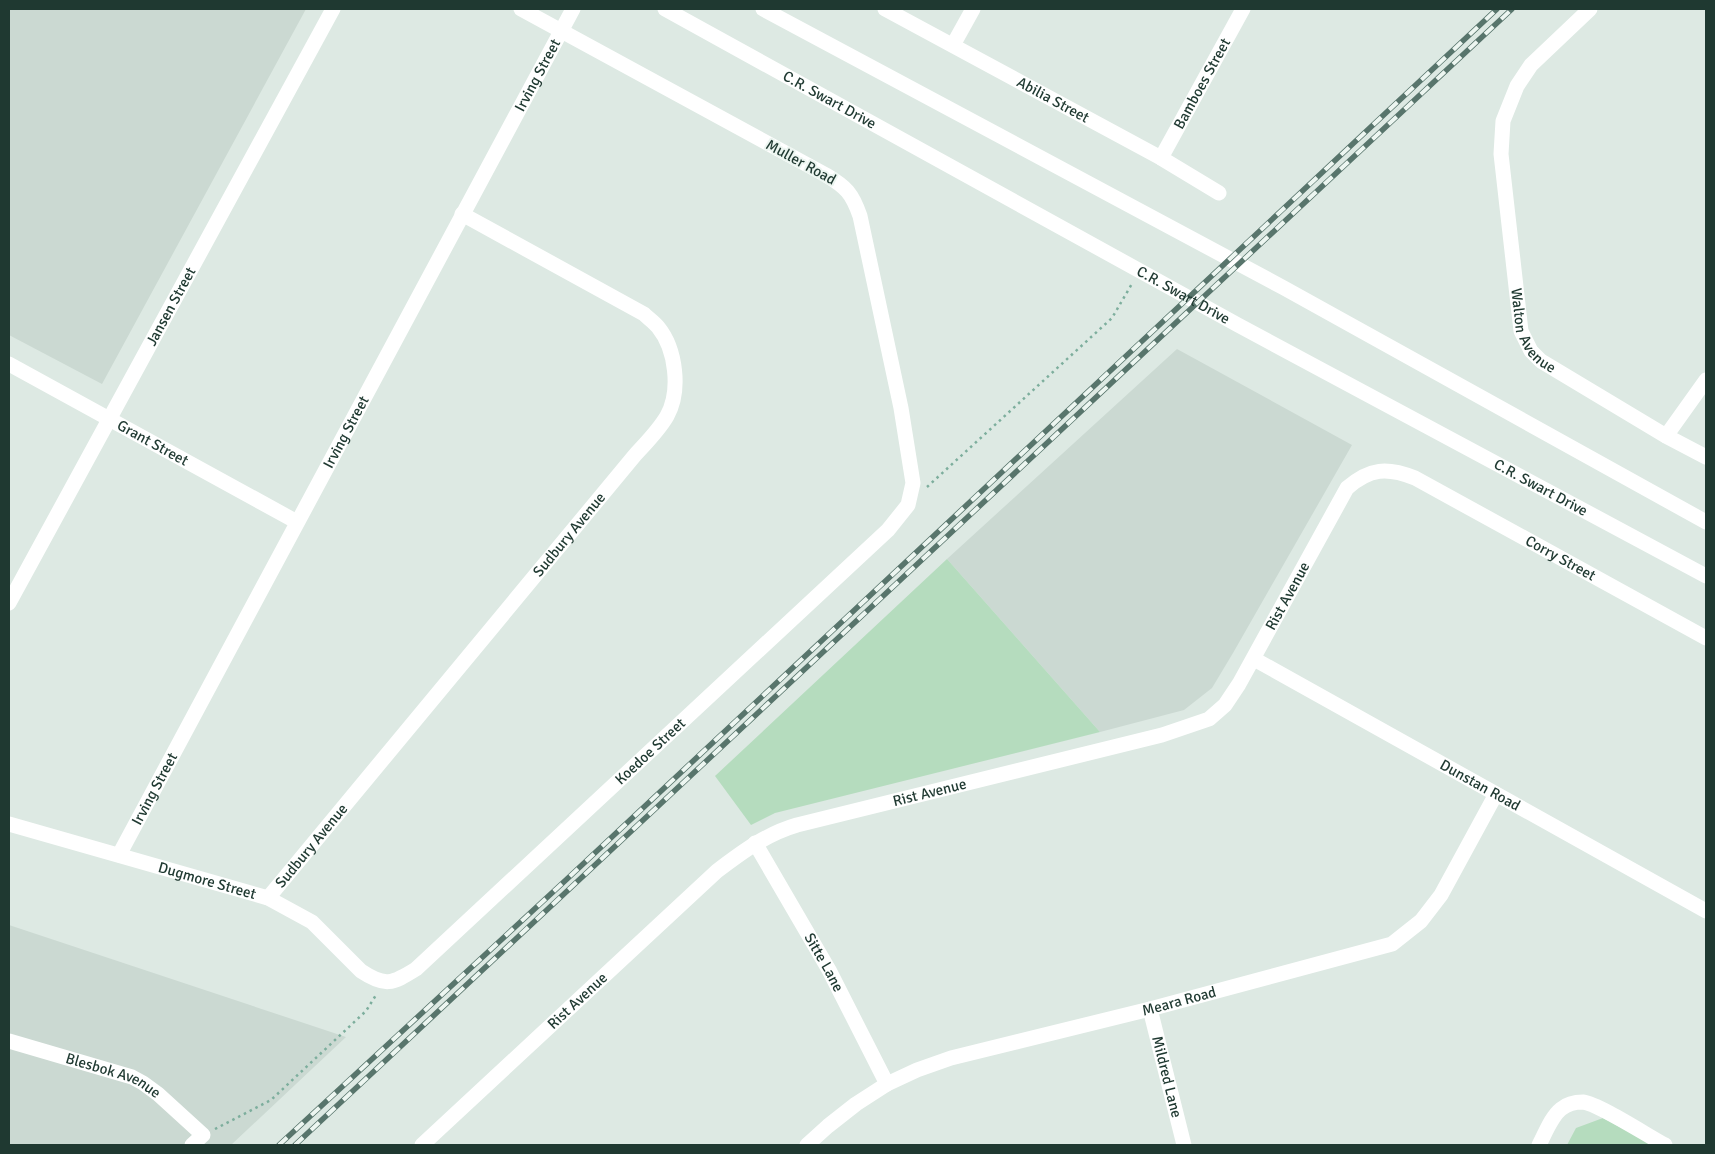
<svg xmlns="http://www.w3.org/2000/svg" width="1715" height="1154" font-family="Signika,sans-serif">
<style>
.built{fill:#cbd9d2}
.green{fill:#b5dcbe}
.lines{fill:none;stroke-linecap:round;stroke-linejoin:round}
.path{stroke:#7dae9d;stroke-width:2.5;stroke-dasharray:2.5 4;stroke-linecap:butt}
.street{stroke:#fff;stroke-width:15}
.secondary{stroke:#fff;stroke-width:15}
.rail-casing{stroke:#58756c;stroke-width:5.5}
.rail{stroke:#edf6f1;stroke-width:4;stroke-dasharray:11;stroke-linecap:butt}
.labels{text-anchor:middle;stroke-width:4;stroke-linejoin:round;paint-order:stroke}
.street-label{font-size:15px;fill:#1f3931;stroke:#edf6f1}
</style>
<rect width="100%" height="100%" fill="#dde9e3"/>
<path class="built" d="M9,9H306L102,384L9,335Z
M1177,349L1352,445L1233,653L1212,688L1184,710L1100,732L947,559Z
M9,925L346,1037L231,1145H9Z"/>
<path class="green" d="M947,559L1100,732L775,813L751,825L715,776Z
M1603,1118L1653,1145H1567L1576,1128Z"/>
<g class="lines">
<path class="path" d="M927,487L1112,318L1133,282
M215,1129L271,1100L366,1011L376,995"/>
<g class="street">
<path id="s1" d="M885,9L1161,158L1219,193"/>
<path id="s2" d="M1590,9L1531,65L1517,86L1503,121L1501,154L1521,331L1531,351L1541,361L1666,436L1706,457"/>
<path d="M953,45L973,9"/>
<path id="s3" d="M1161,158L1243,9"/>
<path id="s4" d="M9,364L297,522"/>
<path d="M1666,436L1706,380"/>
<path id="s5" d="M9,603L333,9"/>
<path id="s6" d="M1254,659L1706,911"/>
<path id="s7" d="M9,824L268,898L312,922L361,971C385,987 392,984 416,969L888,530L908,505L913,483L901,408L860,216C852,193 846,187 826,175L521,9"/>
<path id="s8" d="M755,843L829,970L887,1084"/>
<path id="s9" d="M119,855L573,9"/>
<path id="s10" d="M268,898L635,455C646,443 659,430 667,416C681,391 676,349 658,327C654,322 648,318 644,314L462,214"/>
<path id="s11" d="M1150,1009L1184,1145"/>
<path id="s12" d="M9,1041L132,1077L143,1083L158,1094L203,1135L192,1145"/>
<path id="s13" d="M422,1145L717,871C742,852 766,834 797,825L1162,735L1209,719L1225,705L1239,684L1347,488C1370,468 1387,467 1415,478L1706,638"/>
<path id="s14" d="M807,1145L828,1126L856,1104L887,1084L917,1070L951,1058L1150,1009L1392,944L1421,921L1441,895L1496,794"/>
<path d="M1539,1145C1545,1134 1551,1117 1561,1109C1567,1104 1575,1102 1583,1102C1599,1104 1648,1136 1665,1145"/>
</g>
<g class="secondary">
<path id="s15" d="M665,9L1238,325L1706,576"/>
<path d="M763,9L1284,288L1706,522"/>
</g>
<defs>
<path id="rail" d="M279,1145L567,879L1497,9
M295,1145L1512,9"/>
</defs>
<use href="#rail" class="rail-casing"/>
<use href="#rail" class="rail"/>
</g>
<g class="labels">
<g class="street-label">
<text dy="5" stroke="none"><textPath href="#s9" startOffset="885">Irving Street</textPath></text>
<text dy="5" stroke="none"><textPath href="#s3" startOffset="85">Bamboes Street</textPath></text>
<text dy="5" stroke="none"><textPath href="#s15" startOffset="188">C.R. Swart Drive</textPath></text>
<text dy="5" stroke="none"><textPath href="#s1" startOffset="191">Abilia Street</textPath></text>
<text transform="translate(801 162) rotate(29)" y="5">Muller Road</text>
<text dy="5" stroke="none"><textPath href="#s15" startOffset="592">C.R. Swart Drive</textPath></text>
<text dy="5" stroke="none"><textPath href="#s5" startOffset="338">Jansen Street</textPath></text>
<text dy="5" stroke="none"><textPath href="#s2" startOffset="360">Walton Avenue</textPath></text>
<text dy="5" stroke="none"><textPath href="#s9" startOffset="480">Irving Street</textPath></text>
<text dy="5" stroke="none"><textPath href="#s4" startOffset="164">Grant Street</textPath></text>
<text dy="5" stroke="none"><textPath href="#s15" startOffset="998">C.R. Swart Drive</textPath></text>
<text dy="5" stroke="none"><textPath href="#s10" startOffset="472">Sudbury Avenue</textPath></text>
<text dy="5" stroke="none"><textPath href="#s13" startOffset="1431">Corry Street</textPath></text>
<text dy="5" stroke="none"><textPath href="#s13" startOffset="1068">Rist Avenue</textPath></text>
<text dy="5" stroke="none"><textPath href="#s7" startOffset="769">Koedoe Street</textPath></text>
<text dy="5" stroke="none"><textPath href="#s6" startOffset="259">Dunstan Road</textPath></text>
<text dy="5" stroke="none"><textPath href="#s9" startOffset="75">Irving Street</textPath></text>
<text dy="5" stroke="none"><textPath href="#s13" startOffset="632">Rist Avenue</textPath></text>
<text dy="5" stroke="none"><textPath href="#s10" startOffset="68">Sudbury Avenue</textPath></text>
<text dy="5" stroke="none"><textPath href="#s7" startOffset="206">Dugmore Street</textPath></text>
<text dy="5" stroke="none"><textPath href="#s8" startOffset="138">Sitte Lane</textPath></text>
<text dy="5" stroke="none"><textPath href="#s13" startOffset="212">Rist Avenue</textPath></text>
<text dy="5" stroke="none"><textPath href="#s14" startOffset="405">Meara Road</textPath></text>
<text dy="5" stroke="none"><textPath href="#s11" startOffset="70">Mildred Lane</textPath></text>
<text dy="5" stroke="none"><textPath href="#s12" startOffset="110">Blesbok Avenue</textPath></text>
</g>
</g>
<rect width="1715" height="1154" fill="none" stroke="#1f3931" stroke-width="20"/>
</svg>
